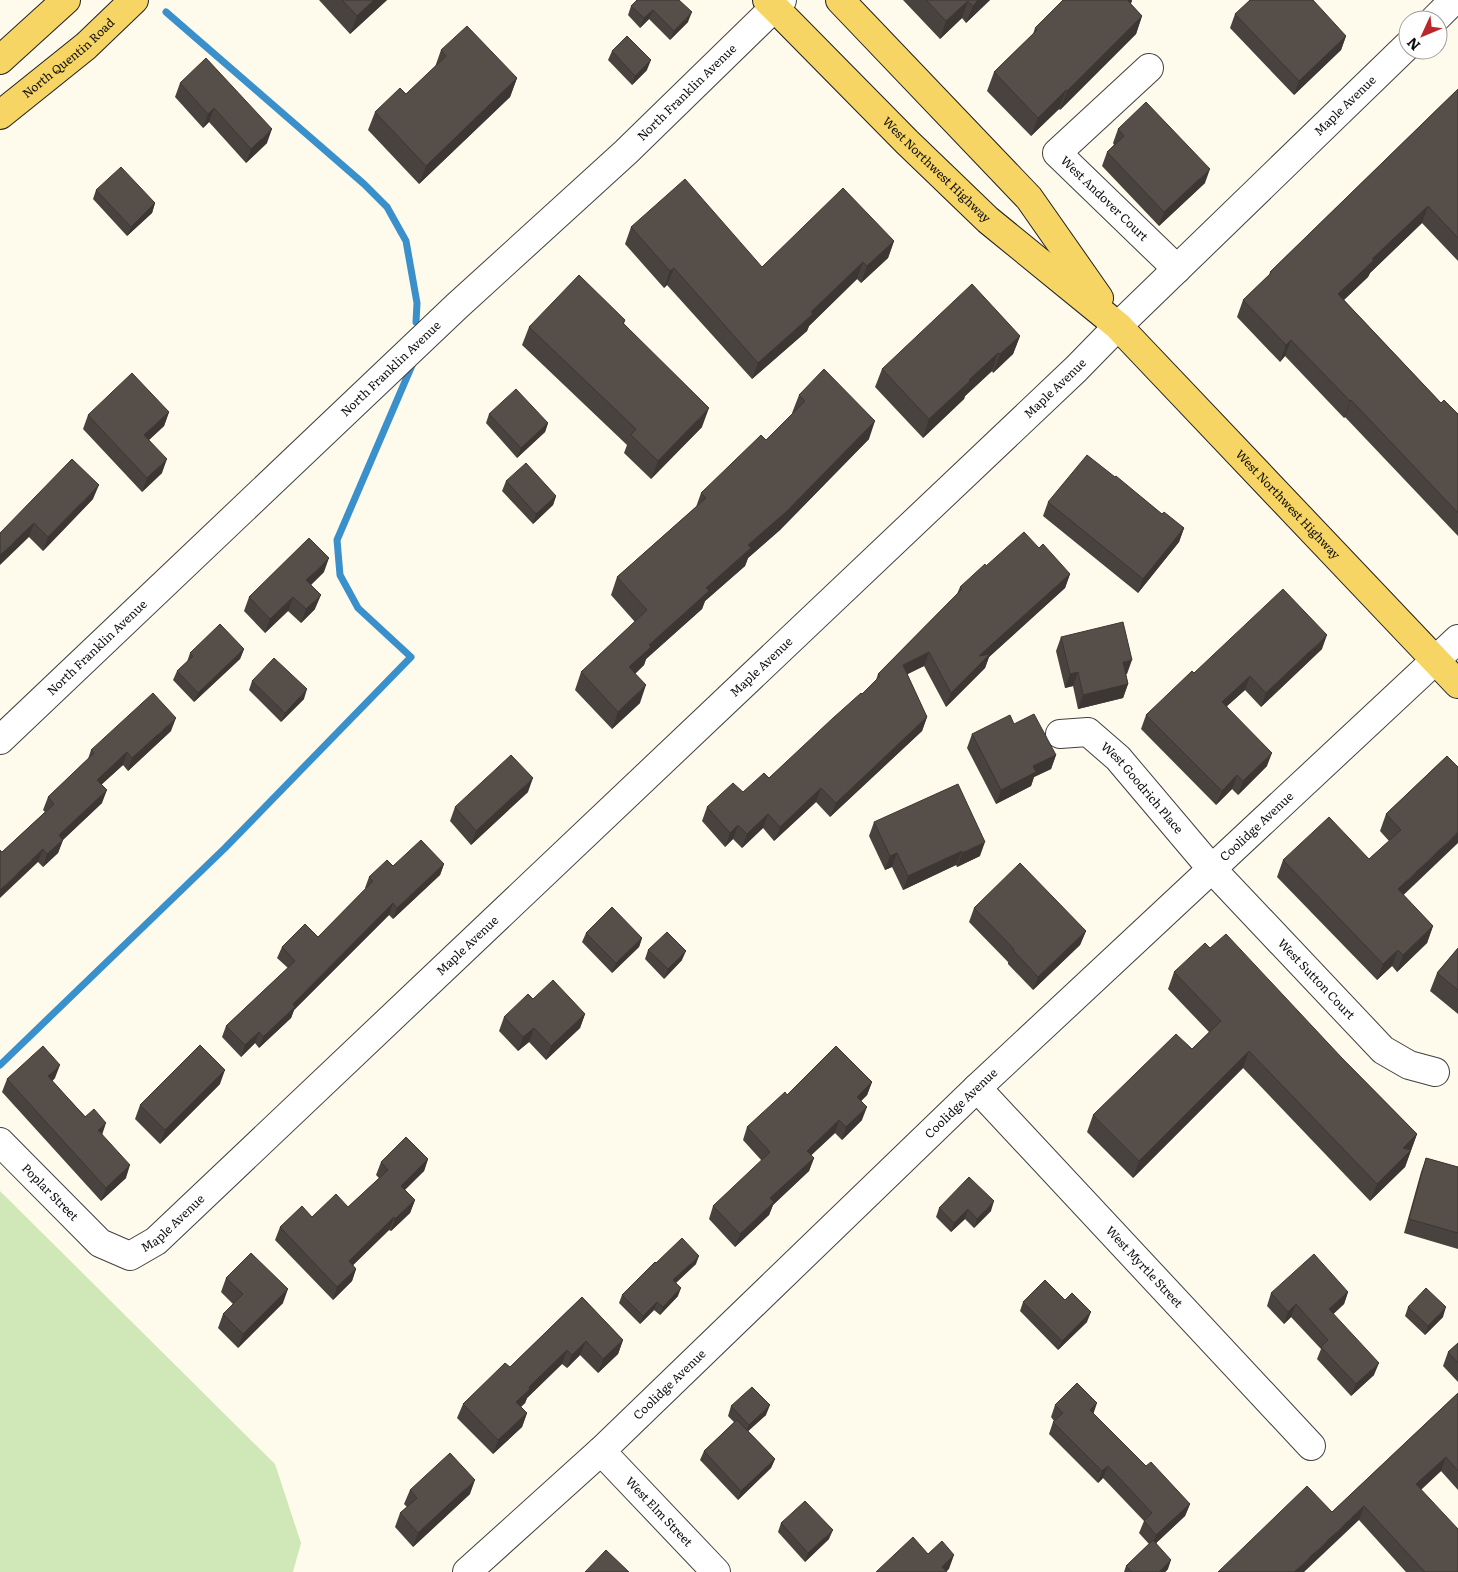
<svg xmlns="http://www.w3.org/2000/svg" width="1458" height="1572" font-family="Literata,serif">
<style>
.green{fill:#d0e8b7}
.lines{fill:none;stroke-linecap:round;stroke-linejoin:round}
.stream{stroke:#3a90cb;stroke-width:7}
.minor-casing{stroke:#404040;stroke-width:30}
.major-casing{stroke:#1e1e1e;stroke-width:30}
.minor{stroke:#fff;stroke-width:28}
.major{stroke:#f7d564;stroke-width:28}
.wall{fill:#49433f}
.shaded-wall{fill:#3c3733}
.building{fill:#554e49;stroke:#3c3733}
.labels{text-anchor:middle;stroke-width:5;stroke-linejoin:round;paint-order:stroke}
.street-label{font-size:12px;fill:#0d0d0d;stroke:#fff}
</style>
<rect width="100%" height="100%" fill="#fffbec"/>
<path class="green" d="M0,1191L275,1464L301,1543L293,1572H0Z"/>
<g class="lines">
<path class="stream" d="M166,12L364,184L387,207L406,241L417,303L416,322
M0,1065L225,848L411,657L358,608L340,575L337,540L413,363"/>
<defs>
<g id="minor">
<path d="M1434,20L1454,0"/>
<path id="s1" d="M1149,68L1057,153L1177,269"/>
<path id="s2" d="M1060,734L1088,732L1118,758L1211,868L1383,1050L1409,1065L1435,1072"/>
<path id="s3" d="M0,740L457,306L626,152L782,0"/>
<path id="s4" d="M977,1088L1311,1446"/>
<path id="s5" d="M0,1142L100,1243L130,1256L156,1241L1076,369L1118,326L1408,45"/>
<path id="s6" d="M601,1451L716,1572"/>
<path id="s7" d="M467,1572L601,1451L977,1088L1458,639"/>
</g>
<g id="major">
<path id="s8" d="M767,0L907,142L988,220L1118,326L1458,684"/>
<path d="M840,0L1029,198L1099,298"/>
<path d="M0,60L66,0"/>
<path id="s9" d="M0,115L86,46L134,0"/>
</g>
</defs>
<use href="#minor" class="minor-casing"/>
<use href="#major" class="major-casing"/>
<use href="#minor" class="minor"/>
<use href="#major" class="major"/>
</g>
<path class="wall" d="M319,0H387L350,34Z
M637,0L688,22L670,40L649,19L640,28L628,15L631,6Z
M903,0H990L966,23L962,18L940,39Z
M1063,0H1132L1131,4L1142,16L1136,34L1060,110L1059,109L1031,136L987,91L994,72L1033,34L1035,28Z
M1235,14L1346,36L1341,50L1294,95L1230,28Z
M441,50L517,78L510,97L419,184L368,130L375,112L406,94L435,67Z
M612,51L647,70L632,85L608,60Z
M180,83L267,143L246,163L209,122L203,128L175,97Z
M1458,89V261L1422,223L1370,273L1368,277L1344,300L1441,403L1458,414V536L1345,417L1344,418L1285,356L1280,362L1237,317L1243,300L1269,275L1270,272Z
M1118,129L1205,183L1159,226L1102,166L1107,152L1114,145L1113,143Z
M96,190L155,203L152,213L127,236L93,199Z
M631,227L762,267L894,241L888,258L861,283L857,279L809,326L807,331L752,379L667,285L664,288L625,244Z
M625,320L624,324L702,427L651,479L624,453L627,445L522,345L529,327Z
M1020,336L1013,354L993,373L992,371L965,396L964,399L923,438L875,387L882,369Z
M799,395L869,439L780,530L748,558L745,566L705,601L702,609L646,659L644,665L635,674L640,703L612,729L575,690L581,672L635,622L611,595L617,577L696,507L701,493L766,440L793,413H792Z
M169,412L164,426L149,440L162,473L142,492L83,429L88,415Z
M489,414L548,423L545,432L517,458L486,423Z
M1115,477L1162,514L1184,528L1179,542L1138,593L1043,516L1048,502Z
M506,481L556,496L553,505L533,524L502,491Z
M93,499L43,551L29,537L0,533Z
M1039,548L1070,574L1065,588L989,657L985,668L946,707L924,666L907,674L927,717L922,731L830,817L816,802L774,841L763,828L742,848L733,839L725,847L702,821L707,807L743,792L769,778L862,694L876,680L878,674L957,594L960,587L986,566Z
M324,572L311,585L315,609L301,623L288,611L265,633L244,611L249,597Z
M1061,637L1127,674H1126L1128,684L1123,698L1078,709L1073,686L1065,688L1056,651Z
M244,649L240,659L194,702L173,680L177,671L187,662L190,653Z
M1322,649L1261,707L1245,690L1227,706L1267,766L1238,795L1232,789L1216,805L1141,729L1146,715L1194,673Z
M252,681L304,699L281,722L249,690Z
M1014,724L1056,755L1051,769L1034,777L1031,786L996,804L967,748L972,734Z
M171,731L128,771L123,765L101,785L102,803L63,840L58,853L43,867L38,862L2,852L45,812L43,810L48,797L88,759L91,750Z
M1447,756L1403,895L1433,926L1427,943L1397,972L1392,966L1377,980L1277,877L1283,860L1369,859L1389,841L1380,831L1386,814Z
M528,792L471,845L450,821L455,807Z
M874,822L980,856L957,867L956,865L903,890L892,867L885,870L869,836Z
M444,864L440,875L393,919L389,915L294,1010L291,1018L259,1048L255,1043L241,1057L222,1037L226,1026L288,968L277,958L282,947L318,937L366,889L365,888L369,877L393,866Z
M974,908L1086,931L1080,945L1033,990L1008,964V962L969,922Z
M586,933L642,938L639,947L612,973L582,942Z
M1210,948L1342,1058L1417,1134L1405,1167L1370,1201L1243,1068L1133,1178L1087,1132L1093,1115L1192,1049L1209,1032L1168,989L1174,972Z
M1458,948V1014L1430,991L1437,973Z
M648,950L682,960L664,979L645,959Z
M533,999L585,1014L580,1028L546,1060L529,1042L518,1051L499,1031L504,1017Z
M55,1078L52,1081L102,1134L126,1178L101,1201L2,1092L7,1079Z
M872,1082L867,1095L861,1101L862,1120L842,1140L835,1133L811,1155L814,1158L809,1171L773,1205L769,1215L735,1247L709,1219L713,1206L762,1161L743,1140L747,1127L787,1095Z
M220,1084L160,1144L135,1119L140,1105Z
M1426,1158L1458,1167V1249L1404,1233L1421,1172Z
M428,1159L424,1171L405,1190L415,1200L410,1213L391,1231L389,1230L353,1265L356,1269L352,1281L333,1300L275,1240L280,1227L348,1207L379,1178L376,1175L381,1162Z
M939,1208L991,1211L974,1228L965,1219L951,1232L936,1217Z
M656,1263L696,1264L676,1283L678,1296L660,1315L654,1310L640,1324L619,1303L622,1295Z
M226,1278L283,1303L238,1348L218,1328L223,1314L233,1304L221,1292Z
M1348,1292L1344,1304L1333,1314L1374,1375L1351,1396L1317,1359L1321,1349L1291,1317L1284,1324L1267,1306L1271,1293Z
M582,1297L623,1340L618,1354L598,1373L580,1355L567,1368L562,1364L527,1398L525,1403L521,1407L527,1413L522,1427L493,1454L457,1418L463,1404L510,1367Z
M1023,1302L1087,1322L1058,1350L1020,1311Z
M1408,1307L1443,1317L1425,1335L1405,1316Z
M1458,1343V1382L1443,1366L1448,1352Z
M1458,1393V1490L1441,1471L1421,1490L1458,1572H1406L1359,1520L1332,1512Z
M1055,1405L1093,1413L1146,1466L1190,1504L1185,1516L1156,1543L1168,1569L1165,1572H1124L1126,1566L1149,1544L1139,1533L1144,1521L1103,1478L1098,1483L1049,1434L1053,1422L1054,1421L1051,1417Z
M731,1406L766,1415L748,1431L775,1459L771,1468L738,1500L700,1460L704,1451L734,1422L728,1416Z
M410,1490L470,1494L413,1547L395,1527L400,1513L407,1507L404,1504Z
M781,1523L829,1539L805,1562L778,1532Z"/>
<path class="shaded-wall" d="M374,0H387L350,34L357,16Z
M978,0H990L966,23L973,6Z
M1129,0H1132L1127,14L1128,1Z
M968,1L962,18L940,39L946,21Z
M653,10L649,19L640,28L644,18Z
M692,12L688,22L670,40L674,31Z
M1142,16L1136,34L1060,110L1067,91Z
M1346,36L1341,50L1294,95L1299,81Z
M651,60L647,70L632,85L635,76Z
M517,78L510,97L419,184L426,166Z
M1066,90L1059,109L1031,136L1038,118Z
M214,108L209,122L203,128L208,114Z
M272,129L267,143L246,163L251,149Z
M1210,169L1205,183L1159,226L1164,212Z
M155,203L152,213L127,236L131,227Z
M1428,206L1422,223L1370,273L1368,277L1332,311L1338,294L1372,259Z
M894,241L888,258L861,283L867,266Z
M863,262L857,279L809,326L807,331L752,379L758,363Z
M674,268L667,285L664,288L670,271Z
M1020,336L1013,354L993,373L1000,354Z
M1291,340L1285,356L1280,362L1286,345Z
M998,353L992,371L965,396L964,399L923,438L929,419L969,380Z
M1351,400L1345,417L1344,418L1350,401Z
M709,408L702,427L651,479L658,461Z
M169,412L164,426L139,449L144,435Z
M875,421L869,439L780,530L748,558L745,566L705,601L702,609L646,659L644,665L623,685L629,667L649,645L706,588L748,545Z
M548,423L545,432L517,458L521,448Z
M167,459L162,473L142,492L147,478Z
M99,485L93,499L43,551L48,537Z
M556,496L553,505L533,524L536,514Z
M34,523L29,537L0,565V555Z
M1184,528L1179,542L1138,593L1143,579Z
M329,558L324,572L301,594L306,580Z
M1070,574L1065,588L989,657L985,668L946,707L951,693L979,656Z
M321,595L315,609L301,623L306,609Z
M293,597L288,611L265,633L270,619Z
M1327,635L1322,649L1261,707L1266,693Z
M244,649L240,659L194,702L198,693Z
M929,652L924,666L898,679L903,665Z
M1132,660L1127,674L1118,676L1123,662Z
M1078,672L1073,686L1065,688L1070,674Z
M1250,676L1245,690L1217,715L1222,702Z
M1128,684L1123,698L1078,709L1083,695Z
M646,685L640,703L612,729L618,712Z
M307,689L304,699L281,722L285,713Z
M927,717L922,731L830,817L836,803Z
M176,718L171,731L128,771L132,758Z
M127,752L123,765L92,793L97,780Z
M1272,753L1267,766L1238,795L1243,781Z
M1056,755L1051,769L1034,777L1031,786L996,804L1001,790L1033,766Z
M1237,775L1232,789L1216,805L1222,791Z
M533,778L528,792L471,845L476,831Z
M821,788L816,802L774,841L780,827Z
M107,790L102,803L54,848L59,835Z
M768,814L763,828L742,848L747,834Z
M738,825L733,839L725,847L730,833Z
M1458,832V843L1392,906L1398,889Z
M63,840L58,853L43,867L47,854Z
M985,842L980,856L957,867L962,853Z
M43,849L38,862L0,898V890Z
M962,851L956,865L903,890L908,876Z
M897,853L892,867L885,870L890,856Z
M444,864L440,875L393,919L397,908Z
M393,903L389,915L294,1010L291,1018L259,1048L263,1037L293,1004Z
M1433,926L1427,943L1397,972L1403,955Z
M1086,931L1080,945L1033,990L1038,977Z
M642,938L639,947L612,973L616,963Z
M1398,950L1392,966L1377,980L1383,964Z
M686,951L682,960L664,979L668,969Z
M585,1014L580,1028L546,1060L551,1046Z
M534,1028L529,1042L518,1051L523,1037Z
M259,1032L255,1043L241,1057L245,1045Z
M1249,1051L1243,1068L1133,1178L1139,1161Z
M60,1065L55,1078L44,1089L48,1076Z
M225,1070L220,1084L160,1144L165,1130Z
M872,1082L867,1095L852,1110L857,1097Z
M867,1107L862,1120L842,1140L846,1127Z
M839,1120L835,1133L802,1164L807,1151Z
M106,1123L102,1135L98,1130Z
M1417,1134L1405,1167L1370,1201L1377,1184L1403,1148Z
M814,1158L809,1171L773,1205L769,1215L735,1247L740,1234L770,1198Z
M428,1159L424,1171L396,1198L401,1186Z
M130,1165L126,1178L101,1201L106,1188Z
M415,1200L410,1213L391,1231L395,1219Z
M994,1201L991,1211L974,1228L977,1219Z
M968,1209L965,1219L951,1232L954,1223Z
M394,1217L389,1230L344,1274L349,1261Z
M699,1256L696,1264L670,1288L673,1280Z
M356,1269L352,1281L333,1300L337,1287Z
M681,1288L678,1296L660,1315L663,1307Z
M288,1289L283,1303L238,1348L243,1334Z
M1348,1292L1344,1304L1325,1322L1329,1309Z
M657,1302L654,1310L640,1324L643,1316Z
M1296,1304L1291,1317L1284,1324L1288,1312Z
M1446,1307L1443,1317L1425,1335L1428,1326Z
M1091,1312L1087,1322L1058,1350L1062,1341Z
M623,1340L618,1354L598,1373L603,1359Z
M586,1341L580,1355L567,1368L572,1355Z
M567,1350L562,1364L527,1398L525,1403L511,1416L516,1402L529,1387Z
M1379,1363L1374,1375L1351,1396L1356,1384Z
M1097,1403L1093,1415L1090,1410Z
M770,1405L766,1415L745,1434L749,1425Z
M527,1413L522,1427L493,1454L498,1440Z
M1446,1457L1441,1471L1411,1498L1416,1484Z
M775,1459L771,1468L738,1500L741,1491Z
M1108,1466L1103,1478L1098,1483L1102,1471Z
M475,1480L470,1494L413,1547L418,1533Z
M1190,1504L1185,1516L1152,1547L1156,1535Z
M1364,1506L1359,1520L1304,1572H1294Z
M833,1530L829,1539L805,1562L808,1553Z
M954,1555L949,1569L946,1572L942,1567Z
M1171,1560L1168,1569L1165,1572H1159Z"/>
<path class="building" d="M342,0H374L357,16Z
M637,0H679L692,12L674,31L653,10L644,18L631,6Z
M926,0H978L973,6L968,1L946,21Z
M1063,0H1129L1128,1L1142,16L1067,91L1066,90L1038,118L994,72L1037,30L1035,28Z
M1250,0H1313L1346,36L1299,81L1235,14Z
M467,26L517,78L426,166L375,112L400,88L406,94L446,56L441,50Z
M627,36L651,60L635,76L612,51Z
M206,58L272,129L251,149L214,108L208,114L180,83Z
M1458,89V238L1428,206L1372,259L1374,260L1338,294L1441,403L1444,400L1458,414V513L1351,400L1350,401L1291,340L1286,345L1243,300L1271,273L1270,272Z
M1146,102L1210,169L1164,212L1107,152L1124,136L1118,129Z
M121,167L155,203L131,227L96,190Z
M685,179L762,267L843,188L894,241L867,266L863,262L811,312L813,314L758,363L674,268L670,271L631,227Z
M579,275L625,320L623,323L709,408L658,461L631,435L636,429L529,327Z
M972,284L1020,336L1000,354L998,353L969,380L970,381L929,419L882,369Z
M824,369L875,421L786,512L748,545L751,548L706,588L709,591L649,645L651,647L629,667L646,685L618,712L581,672L647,610L617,577L706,498L701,493L761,435L766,440L805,401L799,395Z
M132,373L169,412L144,435L167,459L147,478L88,415Z
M516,389L548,423L521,448L489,414Z
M1087,455L1115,477L1116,476L1162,514L1164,512L1184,528L1143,579L1048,502Z
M72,459L99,485L48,537L34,523L0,555V533Z
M526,463L556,496L536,514L506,481Z
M1024,532L1039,548L1043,544L1070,574L979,656L990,654L951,693L929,652L903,665L927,717L836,803L821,788L780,827L768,814L747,834L738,825L730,833L707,807L733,783L743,792L764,773L769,778L833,718L861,693L862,694L880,676L878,674L962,589L960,587L985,564L986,566Z
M309,538L329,558L306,580L321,595L306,609L293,597L270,619L249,597Z
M1283,589L1327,635L1266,693L1250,676L1222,702L1272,753L1243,781L1237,775L1222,791L1146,715L1192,671L1194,673Z
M1123,622L1132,660L1123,662L1128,684L1083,695L1078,672L1070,674L1061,637Z
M220,624L244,649L198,693L177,671L193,656L190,653Z
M274,658L307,689L285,713L252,681Z
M153,693L176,718L132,758L127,752L97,780L107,790L59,835L63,840L47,854L43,849L0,890V850L2,852L54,804L48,797L94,753L91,750Z
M1034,714L1056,755L1033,766L1036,772L1001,790L972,734L1010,715L1014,724Z
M511,755L533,778L476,831L455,807Z
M1447,756L1458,767V832L1398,889L1433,926L1403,955L1398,950L1383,964L1283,860L1329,817L1369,859L1401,830L1386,814Z
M958,784L985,842L962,853V851L908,876L897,853L890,856L874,822Z
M421,840L444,864L397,908L393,903L293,1004L295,1007L263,1037L259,1032L245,1045L226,1026L295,961L282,947L305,924L318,937L373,881L369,877L387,860L393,866Z
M1020,863L1086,931L1038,977L1013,950L1014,949L974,908Z
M612,907L642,938L616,963L586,933Z
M667,932L686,951L668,969L648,950Z
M1226,934L1342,1058L1417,1134L1403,1148L1411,1150L1377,1184L1249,1051L1139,1161L1093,1115L1176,1034L1192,1049L1221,1021L1174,972L1205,943L1210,948Z
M1458,948V990L1437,973Z
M553,980L585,1014L551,1046L534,1028L523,1037L504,1017L528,994L533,999Z
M200,1045L225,1070L165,1130L140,1105Z
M43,1046L60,1065L48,1076L85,1117L94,1109L106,1123L98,1130L130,1165L106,1188L7,1079Z
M836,1046L872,1082L857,1097L867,1107L846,1127L839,1120L807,1151L814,1158L770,1198L774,1202L740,1234L713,1206L770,1152L747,1127L785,1092L787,1095Z
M406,1137L428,1159L401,1186L415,1200L395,1219L394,1217L349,1261L356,1269L337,1287L280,1227L302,1206L312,1217L336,1194L348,1207L388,1170L381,1162Z
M1426,1158L1458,1167V1233L1409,1219Z
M969,1177L994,1201L977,1219L968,1209L954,1223L939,1208Z
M682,1238L699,1256L673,1280L681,1288L663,1307L657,1302L643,1316L622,1295L655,1262L656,1263Z
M251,1253L288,1289L243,1334L223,1314L243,1294L226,1278Z
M1314,1254L1348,1292L1329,1309L1379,1363L1356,1384L1321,1347L1328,1340L1296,1304L1288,1312L1271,1293Z
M1045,1280L1065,1300L1072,1293L1091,1312L1062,1341L1023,1302Z
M1426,1288L1446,1307L1428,1326L1408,1307Z
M582,1297L623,1340L603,1359L586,1341L572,1355L567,1350L529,1387L530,1389L516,1402L527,1413L498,1440L463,1404L505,1363L510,1367Z
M1458,1343V1363L1448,1352Z
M1077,1383L1097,1403L1090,1410L1146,1466L1151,1462L1190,1504L1156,1535L1144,1521L1152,1513L1108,1466L1102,1471L1053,1422L1063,1413L1055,1405Z
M752,1387L770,1405L749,1425L731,1406Z
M1458,1393V1471L1446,1457L1416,1484L1458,1529V1572H1425L1364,1506L1294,1572H1218L1307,1486L1332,1512Z
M737,1420L775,1459L741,1491L704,1451Z
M450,1453L475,1480L418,1533L400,1513L417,1498L410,1490Z
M805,1501L833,1530L808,1553L781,1523Z
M913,1537L928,1554L942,1541L954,1555L942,1567L947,1572H876Z
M1153,1540L1171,1560L1159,1572H1132L1126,1566Z
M606,1550L629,1572H585Z"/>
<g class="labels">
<g class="street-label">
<text dy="4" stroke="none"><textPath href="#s9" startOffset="89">North Quentin Road</textPath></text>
<text dy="4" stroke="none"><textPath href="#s3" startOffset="944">North Franklin Avenue</textPath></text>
<text dy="4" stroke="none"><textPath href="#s5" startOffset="1849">Maple Avenue</textPath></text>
<text dy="4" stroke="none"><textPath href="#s8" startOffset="240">West Northwest Highway</textPath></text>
<text dy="4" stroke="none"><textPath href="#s1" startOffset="191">West Andover Court</textPath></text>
<text dy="4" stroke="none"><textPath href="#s3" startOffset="539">North Franklin Avenue</textPath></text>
<text dy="4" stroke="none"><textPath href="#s5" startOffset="1444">Maple Avenue</textPath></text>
<text dy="4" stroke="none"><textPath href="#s8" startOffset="726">West Northwest Highway</textPath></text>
<text dy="4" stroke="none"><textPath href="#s3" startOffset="134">North Franklin Avenue</textPath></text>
<text dy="4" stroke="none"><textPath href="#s5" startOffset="1039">Maple Avenue</textPath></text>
<text dy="4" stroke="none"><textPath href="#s2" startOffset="106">West Goodrich Place</textPath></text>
<text dy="4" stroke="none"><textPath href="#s7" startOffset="1086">Coolidge Avenue</textPath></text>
<text dy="4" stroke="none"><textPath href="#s5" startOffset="634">Maple Avenue</textPath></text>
<text dy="4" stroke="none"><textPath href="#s2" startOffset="365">West Sutton Court</textPath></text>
<text dy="4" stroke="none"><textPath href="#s7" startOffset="681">Coolidge Avenue</textPath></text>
<text dy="4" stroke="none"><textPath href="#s5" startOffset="71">Poplar Street</textPath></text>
<text dy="4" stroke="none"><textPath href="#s5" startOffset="229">Maple Avenue</textPath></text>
<text dy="4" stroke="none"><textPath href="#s4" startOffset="245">West Myrtle Street</textPath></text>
<text dy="4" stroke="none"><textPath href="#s7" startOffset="276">Coolidge Avenue</textPath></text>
<text dy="4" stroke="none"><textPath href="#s6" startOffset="84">West Elm Street</textPath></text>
</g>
</g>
<g transform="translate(1423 35) rotate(226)"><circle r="24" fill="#ffffff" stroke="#9e9e9e"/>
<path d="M0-4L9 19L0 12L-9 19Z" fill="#bb262c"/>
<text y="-8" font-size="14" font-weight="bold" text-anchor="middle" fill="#0d0d0d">N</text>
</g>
</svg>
